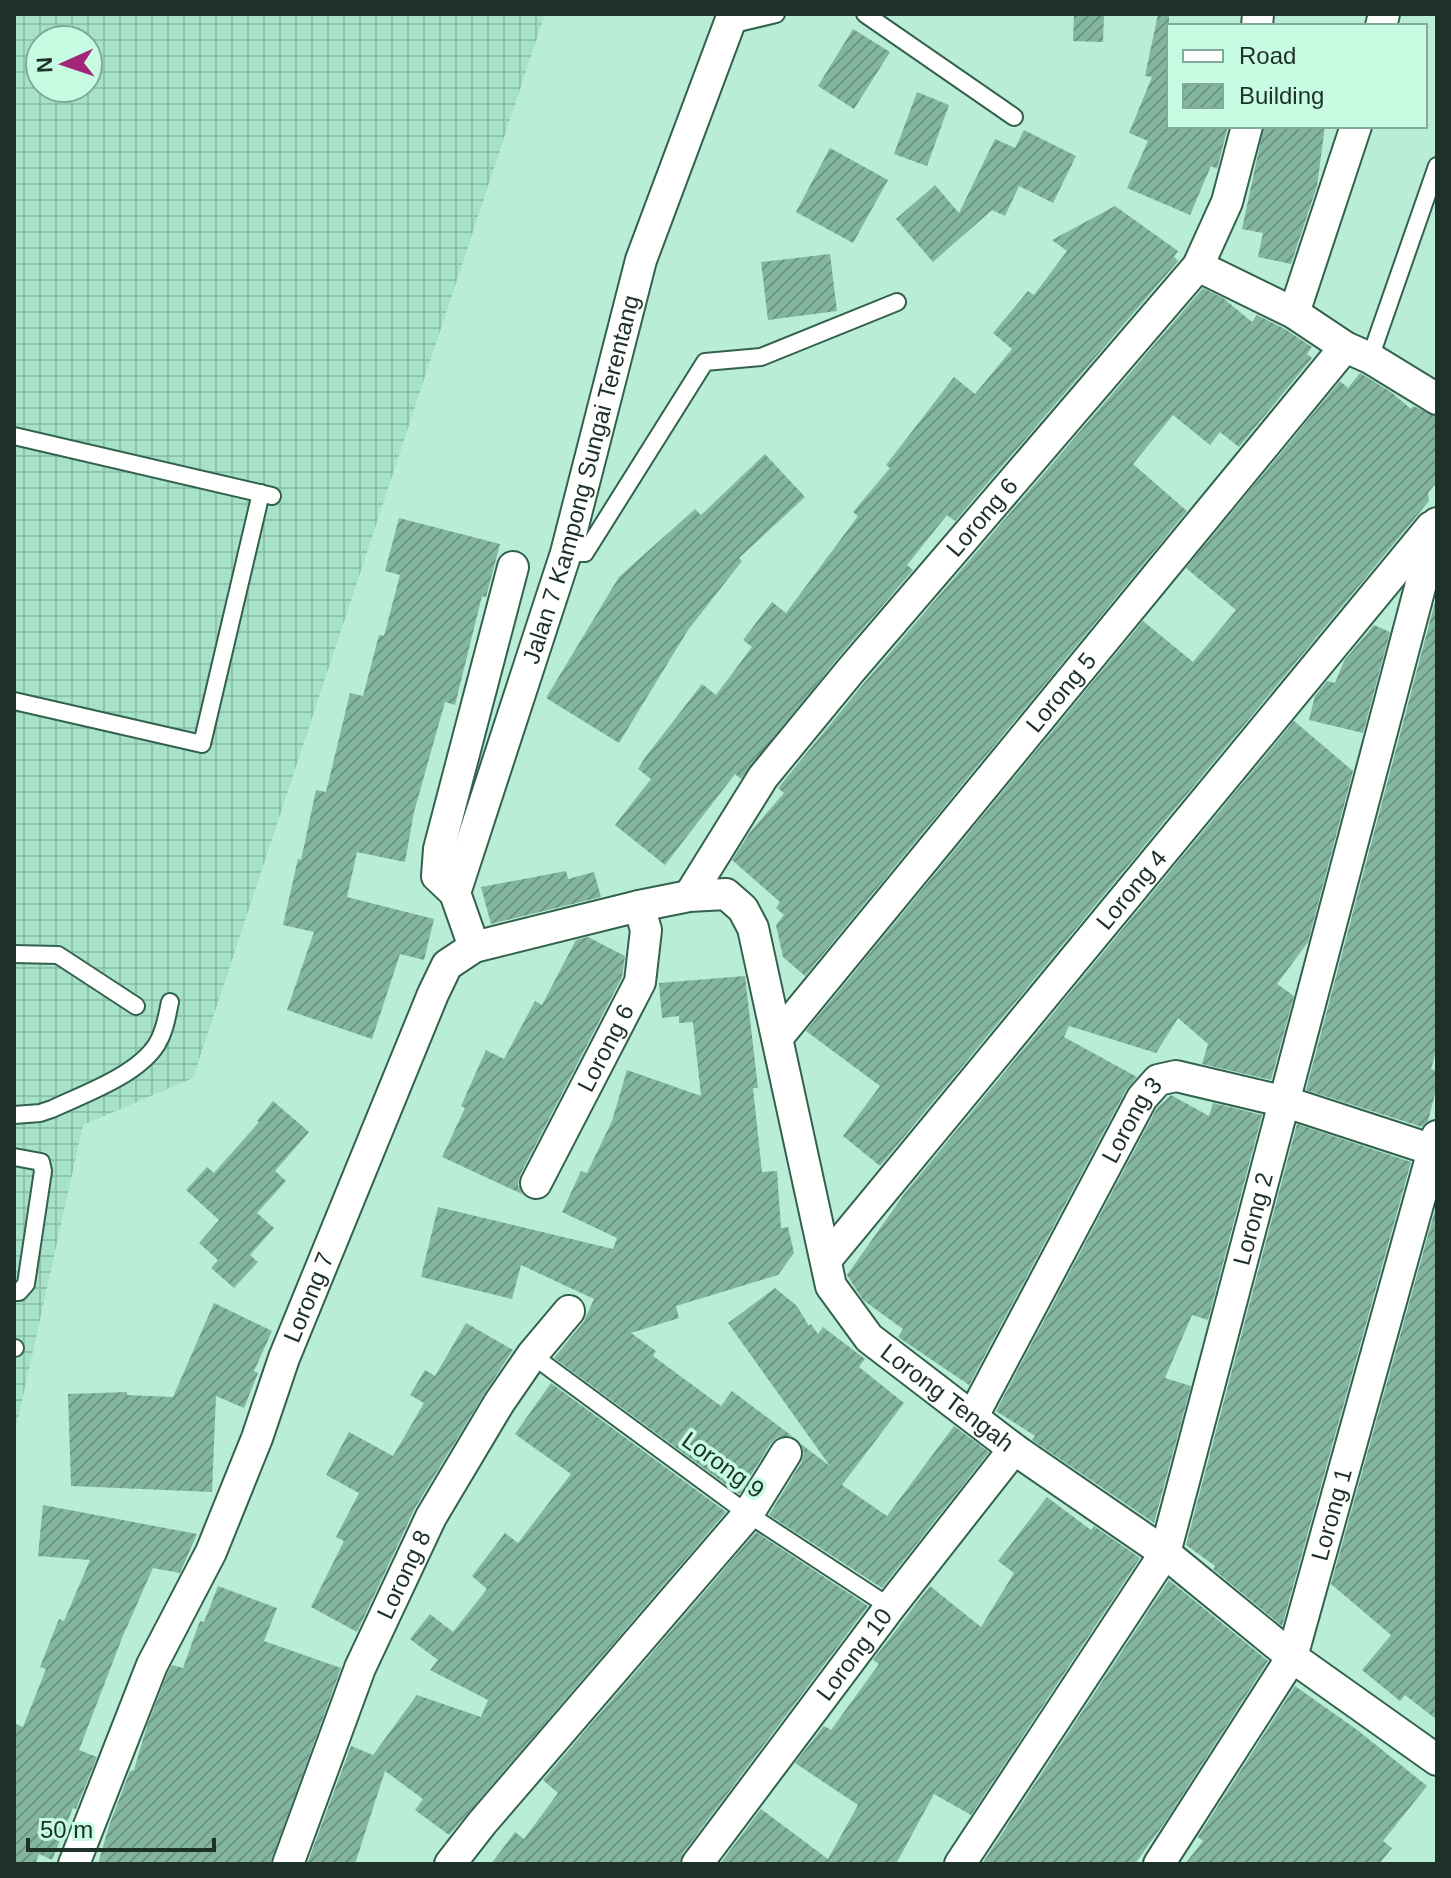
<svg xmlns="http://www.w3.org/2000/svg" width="1451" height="1878" font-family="Arial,sans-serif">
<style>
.industrial{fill:url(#industrial-grid);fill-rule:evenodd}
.building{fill:url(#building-hatch)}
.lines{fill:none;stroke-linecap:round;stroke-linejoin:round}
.lane-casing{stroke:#32624e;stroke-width:20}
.street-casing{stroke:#32624e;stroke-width:34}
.lane{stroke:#fff;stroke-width:16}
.street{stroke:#fff;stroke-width:30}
.labels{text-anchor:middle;stroke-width:7;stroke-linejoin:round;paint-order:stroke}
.street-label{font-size:24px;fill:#1d3128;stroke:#c7fbe2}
</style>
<defs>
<pattern id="industrial-grid" width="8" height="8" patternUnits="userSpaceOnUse" patternTransform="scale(2)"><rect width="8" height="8" fill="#a6e2c7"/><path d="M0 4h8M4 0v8" fill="none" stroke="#8ec2ab"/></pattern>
<pattern id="building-hatch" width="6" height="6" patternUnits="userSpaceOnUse" patternTransform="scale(2)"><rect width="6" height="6" fill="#84b69f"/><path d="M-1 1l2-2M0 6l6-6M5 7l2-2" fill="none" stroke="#6b9582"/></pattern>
</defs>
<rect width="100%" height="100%" fill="#baedd5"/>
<path class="industrial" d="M14,14H545L193,1078L83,1125L14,1437ZM40,40H88V88H40Z"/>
<path class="building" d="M1074,14H1104L1103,42L1073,41Z
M1158,14H1169V126H1228L1217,169L1211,166L1190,215L1127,188L1148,141L1129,133L1152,77L1145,76Z
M853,29L890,52L854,109L818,86Z
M917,92L949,105L927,166L894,154Z
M1264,126H1325L1317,186L1291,264L1258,257L1263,233L1242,229Z
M1024,130L1076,156L1053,203L1019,186L1005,216L992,210L933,262L896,219L935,185L959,213L995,139L1015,148Z
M830,148L888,180L853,243L796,212Z
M1115,206L1178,251L1174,257L1178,261L955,521L947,515L907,565L913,570L837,659L741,779L735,774L665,865L615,825L651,779L638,769L644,759L702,684L716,695L752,647L743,640L772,602L786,613L858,516L853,512L890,468L886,465L954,377L975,394L1012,349L993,333L1028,291L1034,295L1067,251L1052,240Z
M830,254L837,311L768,320L761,262Z
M1203,288L1223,298L1252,322L1257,315L1285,329L1312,347L1307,354L1312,358L1239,447L1220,432L1210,445L1173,415L1133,464L1187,511L805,976L783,957L776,925L784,915L776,908L780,902L732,860L751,831L784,793L778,788L865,682Z
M1360,373L1391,392L1411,409L1413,406L1437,417V482L1428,493L1429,501L880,1166L843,1136L880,1086L806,1031L1143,621L1193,662L1236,610L1186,568L1340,381L1348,388Z
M765,454L805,497L739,558L742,561L688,630L619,743L546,698L619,577L695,509L701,515Z
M399,518L500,544L486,597L482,596L455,705L445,702L414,812L405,862L357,852L347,897L434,919L424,960L400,954L372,1039L287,1010L314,932L283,925L298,859L301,860L316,790L326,792L350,693L363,696L379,635L384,636L400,575L385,571Z
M1435,602H1437V1048L1431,1069L1437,1071V1086L1428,1121L1422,1127L1306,1090Z
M1374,625L1390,632L1363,733L1309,720L1315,696L1327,681L1335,683L1344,661Z
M1294,721L1353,771L1308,942L1277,984L1294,996L1271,1080L1202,1064L1208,1044L1178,1018L1156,1053L1069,1026L1064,1037L1137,1077L1126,1090L969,1385L898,1337L903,1329L863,1300L847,1275L905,1193Z
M566,871L568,879L594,872L601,897L491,924L481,887Z
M588,937L625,956L622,977L520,1175L518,1185L522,1194L442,1157L465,1108L461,1106L486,1050L504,1059L535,1001L542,1005L576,940Z
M745,976L758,1088H753L762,1172L777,1171L781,1228L788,1227L794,1253L778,1275L676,1306L679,1318L631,1333L656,1351L653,1356L721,1406L732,1391L792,1436L778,1437L771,1443L739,1494L554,1358L583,1323L594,1299L521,1265L512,1299L421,1277L438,1207L613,1249L617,1238L562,1212L581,1171L587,1173L612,1121L627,1070L701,1096L693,1022L679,1023V1016L662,1018L659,983Z
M1171,1095L1209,1116L1213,1103L1262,1115L1208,1320L1192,1315L1165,1378L1191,1386L1154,1523L1032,1440L1035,1436L996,1411L1157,1108Z
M273,1101L309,1132L275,1171L286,1181L257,1213L274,1228L250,1255L258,1262L234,1288L211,1268L218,1260L199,1243L219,1220L186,1190L207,1167L214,1173L259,1122L257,1121Z
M1297,1124L1411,1162L1282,1626L1213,1569L1215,1566L1186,1545Z
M1437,1203V1720L1405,1695L1400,1701L1362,1670L1391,1635L1331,1584Z
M775,1288L797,1306L809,1326L811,1324L818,1334L823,1327L865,1359L859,1367L904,1403L842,1485L887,1516L954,1426L989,1452L882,1588L769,1515L801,1463L804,1453L801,1444L830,1466L728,1323Z
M214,1303L272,1331L254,1371L258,1373L244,1408L216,1396L212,1492L71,1486L68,1394L127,1392V1395L173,1397Z
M466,1323L513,1350L484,1394L415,1508L357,1632L311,1607L344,1541L336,1537L359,1493L326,1475L349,1432L393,1456L424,1403L410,1395L425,1370L435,1376Z
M551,1383L726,1512L449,1835L415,1810L423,1799L385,1771L355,1864H307L351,1746L373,1755L417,1695L481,1717L488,1700L430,1670L438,1660L410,1639L430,1614L453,1632L487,1589L472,1576L505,1533L518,1543L571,1474L515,1434Z
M1047,1497L1091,1530L1094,1526L1140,1558L971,1815L934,1794L896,1864H720L761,1809L828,1859L858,1805L795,1763L824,1726L831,1730L879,1664L873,1660L930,1586L981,1627L1014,1573L998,1561Z
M43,1505L197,1534L180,1573L153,1568L122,1638L79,1750L97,1757L76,1809L73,1808L52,1860L39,1854L35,1864H14V1723L23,1727L46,1669L40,1667L59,1619L64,1621L90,1560L38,1556Z
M756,1532L868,1606L683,1853L679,1864H491L515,1832L524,1839L558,1793L543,1780Z
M1169,1580L1268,1661L1167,1819L1135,1864H982Z
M218,1586L277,1608L264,1641L341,1668L270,1864H98L110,1823L130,1771L134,1770L147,1726L168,1672L172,1665L183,1668L200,1621L204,1622Z
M1295,1686L1356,1729L1427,1786L1383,1841L1392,1848L1379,1864H1185L1203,1841L1198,1837Z"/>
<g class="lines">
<defs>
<path id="lane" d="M865,14L1014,117
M730,25L776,14
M1370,358L1437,166
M14,436L272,496
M566,553H585L705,362L761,357L897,302
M14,701L202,744L261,493
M14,954L58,955L136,1006
M14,1115L40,1113L52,1109C84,1094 138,1075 157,1044C165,1031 167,1016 170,1002
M14,1157L41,1162L43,1171L26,1284L19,1292H14
M14,1348H15
M532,1355L748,1514L890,1607"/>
<g id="street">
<path d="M1257,26L1258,14"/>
<path d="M1381,26L1384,14"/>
<path d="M1198,266L1294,313L1345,347L1370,358L1437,399"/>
<path d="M1294,313L1356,126"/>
<path d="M455,893L437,876L439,849L513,567"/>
<path id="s1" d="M689,896L763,777L851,670L1198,266L1227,202L1247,126"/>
<path id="s2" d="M474,947L455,893L566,553L641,260L733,14"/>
<path id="s3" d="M778,1037L1345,347"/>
<path id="s4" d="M536,1183L640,982L646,930L639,906"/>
<path id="s5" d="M826,1260L1431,527"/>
<path id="s6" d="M973,1416L1142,1098L1158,1080L1176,1076L1286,1102L1433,1150"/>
<path id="s7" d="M74,1864L152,1665L211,1552L257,1438L284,1358L433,994L447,965L474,947L639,906L689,896L726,894L743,909L753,928L831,1286L869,1338L1014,1449L1165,1553L1292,1657L1437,1760"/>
<path id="s8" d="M288,1864L360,1668L431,1517L499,1403L532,1355L569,1311"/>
<path d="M450,1864L482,1823L748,1514L786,1453"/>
<path id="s9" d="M697,1864L890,1607L1014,1449"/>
<path id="s10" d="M960,1864L1165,1553L1437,523"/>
<path id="s11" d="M1159,1864L1292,1657L1437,1136"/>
</g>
</defs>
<use href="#lane" class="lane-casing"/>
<use href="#street" class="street-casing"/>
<use href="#lane" class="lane"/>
<use href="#street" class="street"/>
</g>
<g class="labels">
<g class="street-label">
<text dy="8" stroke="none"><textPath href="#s2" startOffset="490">Jalan 7 Kampong Sungai Terentang</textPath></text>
<text dy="8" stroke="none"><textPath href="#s1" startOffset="480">Lorong 6</textPath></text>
<text dy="8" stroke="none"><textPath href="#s3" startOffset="446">Lorong 5</textPath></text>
<text dy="8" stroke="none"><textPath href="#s5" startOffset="480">Lorong 4</textPath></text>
<text dy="8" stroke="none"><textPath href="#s4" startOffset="152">Lorong 6</textPath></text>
<text dy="8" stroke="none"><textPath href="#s6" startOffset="336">Lorong 3</textPath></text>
<text dy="8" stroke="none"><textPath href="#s10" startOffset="718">Lorong 2</textPath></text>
<text dy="8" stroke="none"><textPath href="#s7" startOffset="614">Lorong 7</textPath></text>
<text dy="8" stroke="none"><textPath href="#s7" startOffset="1838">Lorong Tengah</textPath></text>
<text transform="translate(723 1465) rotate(36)" y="8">Lorong 9</text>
<text dy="8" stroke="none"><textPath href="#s11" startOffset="394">Lorong 1</textPath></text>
<text dy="8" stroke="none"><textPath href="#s8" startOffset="312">Lorong 8</textPath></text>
<text dy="8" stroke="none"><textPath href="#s9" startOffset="262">Lorong 10</textPath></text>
</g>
</g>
<rect width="1451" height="1878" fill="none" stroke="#1d3128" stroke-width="32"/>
<rect x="1167" y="24" width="260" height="104" fill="#c7fbe2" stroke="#83aa98" stroke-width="2"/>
<rect x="1183" y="50" width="40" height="12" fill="#ffffff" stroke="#83aa98" stroke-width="2"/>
<text x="1239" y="64" font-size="24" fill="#1d3128">Road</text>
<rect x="1183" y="84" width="40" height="24" fill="url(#building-hatch)" stroke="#83aa98" stroke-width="2"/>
<text x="1239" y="104" font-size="24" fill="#1d3128">Building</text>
<g transform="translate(64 64) rotate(267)"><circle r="38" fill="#c7fbe2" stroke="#83aa98" stroke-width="2"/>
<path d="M0-6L14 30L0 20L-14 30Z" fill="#a3267a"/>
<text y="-12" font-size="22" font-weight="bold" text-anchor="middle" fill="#1d3128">N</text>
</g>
<path d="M28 1838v12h186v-12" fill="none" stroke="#1d3128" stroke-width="4"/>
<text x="40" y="1838" font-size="24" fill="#1d3128" stroke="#c7fbe2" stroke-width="6" paint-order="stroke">50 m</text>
</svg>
